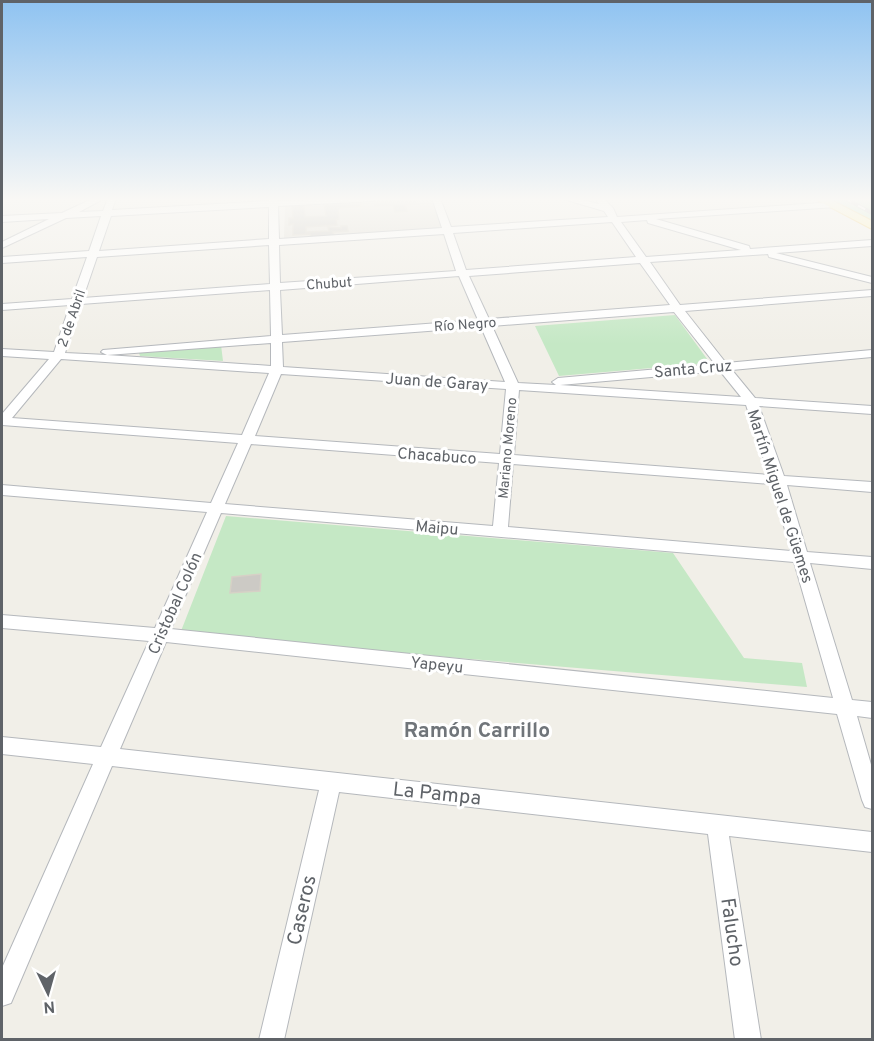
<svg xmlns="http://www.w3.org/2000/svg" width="874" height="1041" font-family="Overpass,sans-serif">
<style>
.education{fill:#e1ded6}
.green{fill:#c5e8c5}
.building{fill:#cccac5;stroke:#d6d1c6;stroke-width:1.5}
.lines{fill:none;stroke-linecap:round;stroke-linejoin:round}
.minor-casing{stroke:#b5b8bc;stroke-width:2}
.major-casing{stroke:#f2c960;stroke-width:2}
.minor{fill:#fff;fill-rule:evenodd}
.major{fill:#fff2af;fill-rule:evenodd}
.rail-casing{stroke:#b6b7b8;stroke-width:4}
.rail{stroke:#fff;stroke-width:2;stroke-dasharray:8;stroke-linecap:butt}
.labels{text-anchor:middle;stroke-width:6;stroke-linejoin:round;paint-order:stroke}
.far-street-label{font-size:14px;fill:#5f6368;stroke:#fff}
.street-label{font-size:16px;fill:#5f6368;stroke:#fff}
.near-street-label{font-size:20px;fill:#5f6368;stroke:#fff}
.near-neighbourhood-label{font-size:21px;font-weight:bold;fill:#70757a;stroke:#fff}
</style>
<rect width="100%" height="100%" fill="#f1efe8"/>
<path class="education" d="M427,198L431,199L441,226L438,228L284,238L285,205Z"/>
<path class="green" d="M819,198H872V226Z
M675,315L710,363L559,376L535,326Z
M221,345L223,361L140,356L139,353Z
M226,516L673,553L744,658L802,663L807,687L326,647L181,631Z"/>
<path class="building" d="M417,200L418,204L405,205L407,211L395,212L393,205L375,206L374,202Z
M360,201L361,206L338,208L339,219L336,220L337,225L306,227V232L329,231L328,227L341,228V226H347L348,231L333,232L334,236L311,237L310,234L293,235V224L289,225V218H293L292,206L304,205L305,217L326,216L324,203Z
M261,574L260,591L230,593L232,577Z"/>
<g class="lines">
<defs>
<path id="minor" d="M94,198H105L79,212L103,211L108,198H116L112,210L269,201V198H277V201L377,198L373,201L278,206L279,239L442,228L432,198H440L451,227L608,217L604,211L560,198H573L599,204L595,198H603L613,208L617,217L833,202L836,203V207L656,219L749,246L750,249L872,240V246L776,253L872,277V283L769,257L768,254L650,262L680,305L872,290V296L685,311L726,363L872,350V357L732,370L755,398L872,406V414L759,406L784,476L872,482V492L787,485L807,552L872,557V569L810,563L852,700L872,702V718L857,716L872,768V809L865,807L862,800L837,714L166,642L120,749L872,832V852L729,836L761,1040H735L708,834L339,792L284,1040H259L319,790L112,766L11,1003L2,1006V968L93,764L2,754V737L101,747L149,641L2,628V615L155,628L207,512L2,495V485L211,503L238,443L2,425V414L49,359L2,356V349L54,352L70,305L2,310V304L72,299L87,257L2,263V257L89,251L101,216L66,218L2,248V242L49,219L2,222V216L62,213ZM269,207V239L99,251L111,216ZM647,220L648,223L741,250L646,257L621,222ZM612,222L636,257L466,270L453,233ZM444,234L456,271L280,283L279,245ZM269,245L270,284L83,298L97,257ZM640,263L670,305L489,319L469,276ZM459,276L478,320L282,335L280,290ZM270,290L271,336L103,350L101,352L107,355L65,353L81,304ZM674,312L715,364L558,378L552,382L556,385L518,383L492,326ZM481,327L505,382L283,367L282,342ZM271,343V366L107,355ZM61,359L269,373L242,435L12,418ZM720,371L741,397L560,385ZM281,374L506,389L500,454L255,436ZM519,390L746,405L769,475L514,455ZM251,444L499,463L493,526L225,504ZM513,464L772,484L791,551L508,527ZM221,513L794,562L833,698L171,629Z"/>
<path id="major" d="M813,198H827L872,221V229Z"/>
</defs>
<use href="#minor" class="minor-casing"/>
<use href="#major" class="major-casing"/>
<use href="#minor" class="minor"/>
<use href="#major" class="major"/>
<defs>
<path id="rail" d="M844,198L872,213"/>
</defs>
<use href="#rail" class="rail-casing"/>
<use href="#rail" class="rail"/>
</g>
<linearGradient id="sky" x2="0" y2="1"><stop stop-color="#8fc3f1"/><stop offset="0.58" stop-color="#f9f8f5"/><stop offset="1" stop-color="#f9f8f5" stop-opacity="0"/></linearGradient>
<rect width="874" height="344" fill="url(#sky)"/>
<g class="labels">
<g class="far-street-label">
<text transform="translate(329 283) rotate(-4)" y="5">Chubut</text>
<text transform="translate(71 318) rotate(-71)" y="5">2 de Abril</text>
<text transform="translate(465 324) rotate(-4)" y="5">Río Negro</text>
<text transform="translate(507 448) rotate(-85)" y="5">Mariano Moreno</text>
</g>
<g class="street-label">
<text transform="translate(693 368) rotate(-5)" y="6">Santa Cruz</text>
<text transform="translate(437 381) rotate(4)" y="6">Juan de Garay</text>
<text transform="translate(437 455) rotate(4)" y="6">Chacabuco</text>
<text transform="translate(781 496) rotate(72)" y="6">Martín Miguel de Güemes</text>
<text transform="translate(437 527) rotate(5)" y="6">Maipu</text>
<text transform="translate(174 603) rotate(-66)" y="6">Cristobal Colón</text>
<text transform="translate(437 664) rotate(6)" y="6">Yapeyu</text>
</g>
<g class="near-street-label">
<text transform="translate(437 793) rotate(6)" y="7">La Pampa</text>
<text transform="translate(301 910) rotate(-77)" y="7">Caseros</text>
<text transform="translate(733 932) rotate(82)" y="7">Falucho</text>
</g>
<g class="near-neighbourhood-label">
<text x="477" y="737">Ramón Carrillo</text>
</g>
</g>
<rect width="874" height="1041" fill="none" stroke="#5f6368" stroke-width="6"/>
<g transform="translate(48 993) rotate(175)" stroke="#ffffff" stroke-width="4.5" paint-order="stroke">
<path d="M0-4.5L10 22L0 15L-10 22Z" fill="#5f6368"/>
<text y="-9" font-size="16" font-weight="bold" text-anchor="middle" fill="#5f6368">N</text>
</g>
</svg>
